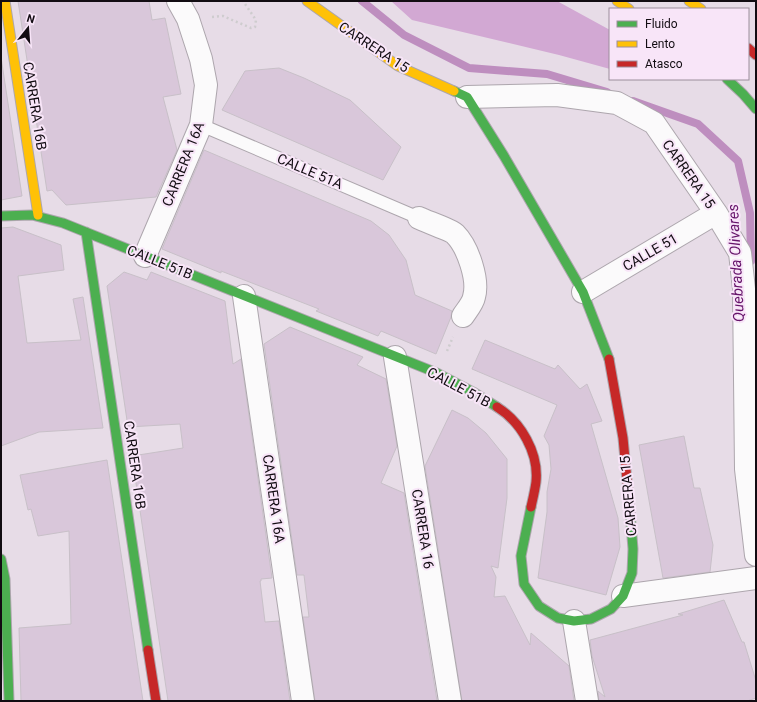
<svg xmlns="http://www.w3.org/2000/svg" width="757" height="702" font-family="Roboto,sans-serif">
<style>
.forest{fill:#d2a8d3}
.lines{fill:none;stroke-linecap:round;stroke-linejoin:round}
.stream{stroke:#be8ebf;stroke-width:8}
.building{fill:#d9c7da;stroke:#c8c0c8}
.lane-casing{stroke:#ada6ad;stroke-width:14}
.street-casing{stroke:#ada6ad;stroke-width:24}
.fast-casing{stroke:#ada6ad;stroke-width:11}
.slow-casing{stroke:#ada6ad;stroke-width:11}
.jam-casing{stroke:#ada6ad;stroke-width:11}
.path{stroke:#ceccce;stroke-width:2.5;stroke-dasharray:2 3;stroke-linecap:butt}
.lane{stroke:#fbfafb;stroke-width:12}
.street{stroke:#fbfafb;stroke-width:22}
.fast{stroke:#4caf50;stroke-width:9}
.slow{stroke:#ffc107;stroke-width:9}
.jam{stroke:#c62828;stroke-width:9}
.labels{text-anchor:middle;stroke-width:4;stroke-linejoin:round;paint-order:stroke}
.street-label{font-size:14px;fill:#120c12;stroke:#f8e5f8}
.water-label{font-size:15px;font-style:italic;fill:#66146a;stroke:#f8e5f8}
</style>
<rect width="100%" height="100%" fill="#e7dce7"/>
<path class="forest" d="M391,1H557L610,30V69L559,55L412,20Z"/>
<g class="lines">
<path class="stream" d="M362,1L404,35L469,68L547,74L607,92
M633,101L698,124L738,161L750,213L751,261"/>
</g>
<path class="building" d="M18,1H149L152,20L165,18L181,94L163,97L177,150L156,197L66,205L52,190L47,191Z
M1,57L22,196L1,200Z
M279,68L304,78L350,100L401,147L383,180L222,110L245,71Z
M204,150L371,221L389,235L406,260L415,295L452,311L451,317L436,354L381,331L378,336L316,311L319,309L221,271V273L162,249Z
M13,227L61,245L64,270L18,276L27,343L81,340L73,299L83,297L103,428L39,432L1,446V228Z
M124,272L147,280L151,272L225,301L233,364L241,359L272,578L261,579V581H260L265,622L279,621L290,701H168L132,456L183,448L180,424L128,427L107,286Z
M290,327L363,357L357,365L386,379L397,446L381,483L404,493L437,701H315L303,617H309L304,575H297L264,344Z
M485,340L555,369L558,365L580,389L587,384L602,421L591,424L618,518L620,547L606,595L538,578L547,512V492L551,469L549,445L544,436L557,405L472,369Z
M452,410L468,418L486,433L507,459V498L498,568L491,566L496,577L494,597L505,596L530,645L531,633L569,666L574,701H462L425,466Z
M684,436L694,488H700L713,545L710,572L663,578L639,445Z
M107,460L143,701H21L19,628L71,624L69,531L38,536L31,509L28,510L20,475Z
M724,600L742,642H744L756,681V698L747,701H599L598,691L605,697L592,656L590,640L683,615L678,614Z"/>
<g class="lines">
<defs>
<path id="lane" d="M201,125L419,218"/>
<path id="street" d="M467,97L557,95L617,103L654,123L716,213L740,253L744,289L746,469L756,555
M419,218C425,221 453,231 455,234C468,247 479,280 474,297C473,303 467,310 463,316
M145,256L201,125L206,85L201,59L188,19L178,1
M583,292L716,213
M244,296L303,701
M395,357L450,701
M623,596L756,578
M574,621L587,701"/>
<path id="fast" d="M727,79L743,94L756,109
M454,91L467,97L504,156L583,292L609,359
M1,216L32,215L63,223L437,373L473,392L497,407
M86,232L148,650
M531,507L521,556L524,584L539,606L558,618L574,621L591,619L611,609L623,596L632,573L633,549L630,512
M1,559L5,579L9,701"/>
<path id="slow" d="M5,1L38,215
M307,1L398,66L454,91
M617,1L629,9
M689,1L701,9"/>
<path id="jam" d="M748,48L756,55
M609,359L623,438L630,512
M497,407C521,422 539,453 536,482C535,490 533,498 531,507
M148,650L156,701"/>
</defs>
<use href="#lane" class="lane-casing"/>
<use href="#street" class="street-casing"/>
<use href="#fast" class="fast-casing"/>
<use href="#slow" class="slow-casing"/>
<use href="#jam" class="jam-casing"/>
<path class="path" d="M212,17L223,16L251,28L255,27L256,20L243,1
M447,351L453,337"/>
<use href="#lane" class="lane"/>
<use href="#street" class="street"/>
<use href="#fast" class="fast"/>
<use href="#slow" class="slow"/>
<use href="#jam" class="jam"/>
</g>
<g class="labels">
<g class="street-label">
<text transform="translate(374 47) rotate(33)" y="5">CARRERA 15</text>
<text transform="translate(35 106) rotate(81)" y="5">CARRERA 16B</text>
<text transform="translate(183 164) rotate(-68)" y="5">CARRERA 16A</text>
<text transform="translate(310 171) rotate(23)" y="5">CALLE 51A</text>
<text transform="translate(689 174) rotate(55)" y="5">CARRERA 15</text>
<text transform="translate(650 252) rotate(-30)" y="5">CALLE 51</text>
<text transform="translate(160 262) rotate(22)" y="5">CALLE 51B</text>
<text transform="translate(459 387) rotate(28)" y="5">CALLE 51B</text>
<text transform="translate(135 465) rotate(82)" y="5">CARRERA 16B</text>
<text transform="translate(628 496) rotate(-95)" y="5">CARRERA 15</text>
<text transform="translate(274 499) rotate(82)" y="5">CARRERA 16A</text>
<text transform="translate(423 529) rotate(81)" y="5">CARRERA 16</text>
</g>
<g class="water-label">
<text transform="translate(736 263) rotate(-93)" y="5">Quebrada Olivares</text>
</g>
</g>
<rect width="757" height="702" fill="none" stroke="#120c12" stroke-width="4"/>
<rect x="609" y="8" width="140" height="72" fill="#f8e5f8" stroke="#9c8e9c"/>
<rect x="617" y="21" width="20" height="6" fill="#4caf50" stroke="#9c8e9c"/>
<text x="645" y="28" font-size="12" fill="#120c12">Fluido</text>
<rect x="617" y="41" width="20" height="6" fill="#ffc107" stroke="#9c8e9c"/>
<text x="645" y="48" font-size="12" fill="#120c12">Lento</text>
<rect x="617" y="61" width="20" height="6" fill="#c62828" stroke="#9c8e9c"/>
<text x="645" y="68" font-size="12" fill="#120c12">Atasco</text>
<g transform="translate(28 28) rotate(17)" stroke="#f8e5f8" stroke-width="3" paint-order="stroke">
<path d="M0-3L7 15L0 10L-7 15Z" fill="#120c12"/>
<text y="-6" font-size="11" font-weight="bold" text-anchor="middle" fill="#120c12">N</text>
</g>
</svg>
